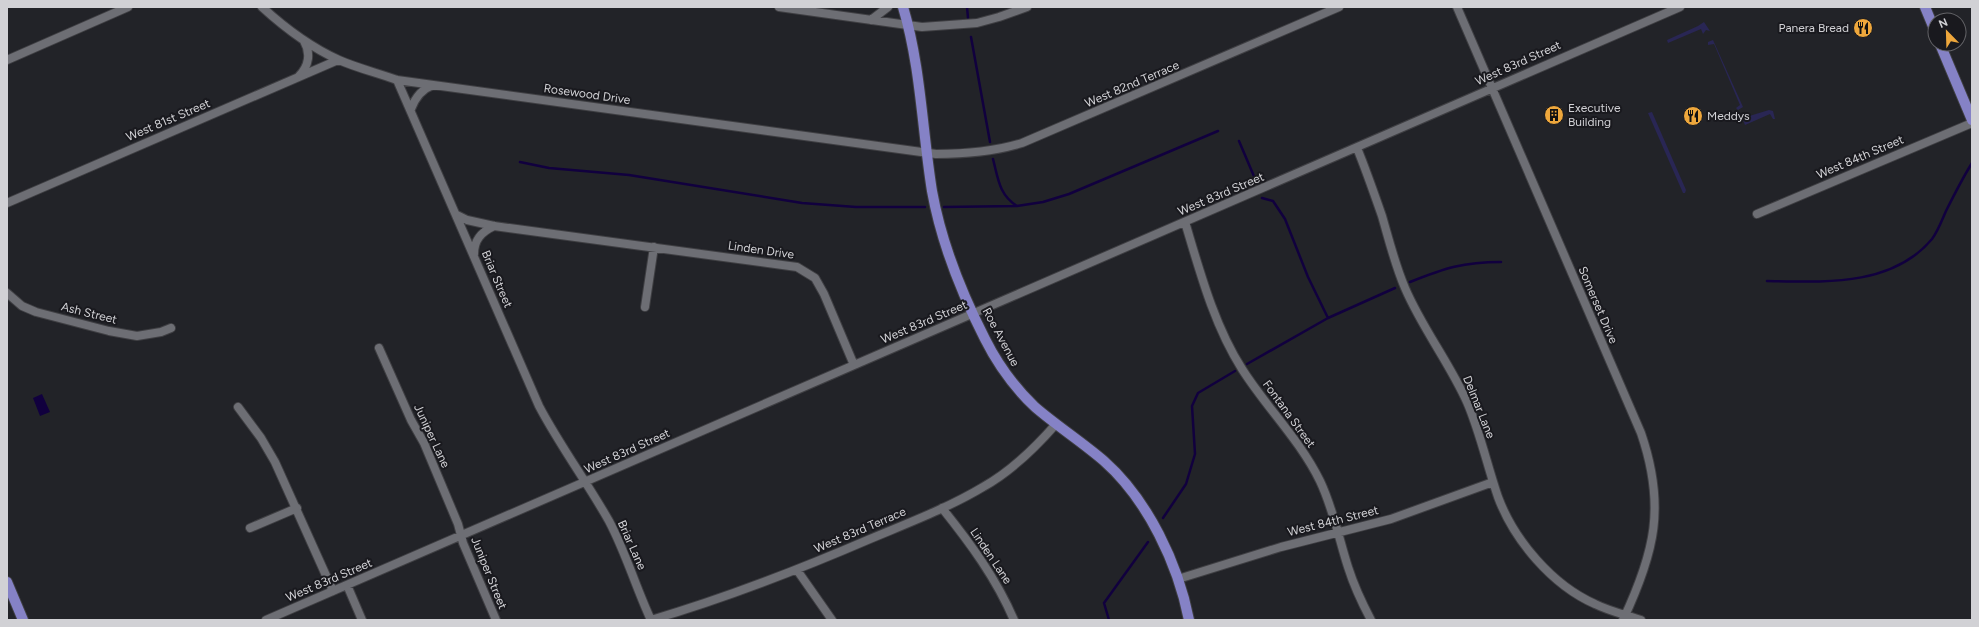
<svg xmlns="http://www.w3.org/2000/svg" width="1979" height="627" font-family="Figtree,sans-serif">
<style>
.green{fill:#292654}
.water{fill:#11003e}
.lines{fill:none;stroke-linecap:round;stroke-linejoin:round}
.stream{stroke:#11003e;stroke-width:2.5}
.minor-casing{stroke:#3f3f43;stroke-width:10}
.major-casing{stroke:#3f3f43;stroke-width:12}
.minor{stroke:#6d6e74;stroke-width:8}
.major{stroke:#8582c6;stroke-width:10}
.labels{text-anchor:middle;stroke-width:4;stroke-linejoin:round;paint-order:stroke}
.poi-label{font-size:12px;fill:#d1d1d5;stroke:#19191e;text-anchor:start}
.street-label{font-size:12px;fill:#d1d1d5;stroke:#19191e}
</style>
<rect width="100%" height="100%" fill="#222328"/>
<path class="green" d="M1704,22L1710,31L1706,30L1703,34L1701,29L1668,43L1667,40L1698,26Z
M1713,40L1743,107L1738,110L1736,108L1740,105L1714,44L1708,45V42Z
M1769,110L1773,111L1775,119H1773L1770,114L1745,125L1743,120L1746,117Z
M1652,112L1686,190L1685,193H1683L1648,113Z"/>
<path class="water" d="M42,394L50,412L40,416L33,398Z"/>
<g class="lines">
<path class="stream" d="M967,7L968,18
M971,37L990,142
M1239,141L1256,181
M993,159C998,178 999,195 1017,206
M520,162L549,168L629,175L802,203L856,207H925
M1262,198L1273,201L1285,219L1308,277L1328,318L1395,288
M944,207L1017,206L1043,202L1069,194L1218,131
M1767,281C1823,282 1892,287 1932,239C1938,231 1942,220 1946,211C1954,195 1962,179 1972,163
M1410,282C1445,268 1463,262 1501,262
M1247,364L1328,318
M1163,518L1186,484L1195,454L1192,406L1198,393L1235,371
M1109,620L1104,603L1148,542"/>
<defs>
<path id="minor" d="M262,7C285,28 310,47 339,60C357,68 378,73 397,80L936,154C966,154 993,152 1022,143L1339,7
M779,7L922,27L977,23L999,17L1027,7
M1457,7L1641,433C1666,506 1655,552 1623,620
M871,20L888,7
M7,60L128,7
M299,76C309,66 311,53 304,41
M397,80L539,406C560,446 587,482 609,521C626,553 636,588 651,620C726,598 798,570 870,539C908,523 948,508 983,487C1012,471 1035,448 1056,424
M411,109C415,98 422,89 433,85
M1357,148C1366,170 1374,193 1382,216C1389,240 1395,265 1405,288C1422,328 1449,362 1467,402C1480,432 1487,465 1498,497C1514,540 1552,585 1595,604C1609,611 1626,615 1641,620
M7,203L338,60
M1757,214L1972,123
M457,215L467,220L494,226L797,267L815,278L824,294L854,365
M1185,222C1200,272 1214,325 1242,369C1266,407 1300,440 1320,481C1333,508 1339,539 1348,567C1354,586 1362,603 1371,620
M474,254C474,240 481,232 494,226
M7,293L22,306L36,312L109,331L137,336L161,332L171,328
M645,307L654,247
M379,348L411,420L424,443L458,524L463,543L496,620
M238,407L261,438L275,462L333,591
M942,508C970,543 996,578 1014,620
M250,528L297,508
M797,570L832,620
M1178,579L1281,547L1391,519L1493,482
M347,585L362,620
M266,620L1680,7"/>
<path id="major" d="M903,7C921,67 922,129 932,191C941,241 962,294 985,339C998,365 1014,387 1035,407C1057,426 1082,442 1104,461C1148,500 1178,564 1189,620
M1925,7L1935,31
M1940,44L1972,120
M7,582L23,620"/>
</defs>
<use href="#minor" class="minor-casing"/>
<use href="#major" class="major-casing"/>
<use href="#minor" class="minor"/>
<use href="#major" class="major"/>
</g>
<defs>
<symbol id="restaurant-disc" viewBox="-11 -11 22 22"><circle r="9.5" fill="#eea73c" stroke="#19191e"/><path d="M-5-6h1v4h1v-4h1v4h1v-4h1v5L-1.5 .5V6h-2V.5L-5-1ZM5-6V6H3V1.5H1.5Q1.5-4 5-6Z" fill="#111"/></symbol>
<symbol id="building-disc" viewBox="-11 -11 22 22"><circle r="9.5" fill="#eea73c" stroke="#19191e"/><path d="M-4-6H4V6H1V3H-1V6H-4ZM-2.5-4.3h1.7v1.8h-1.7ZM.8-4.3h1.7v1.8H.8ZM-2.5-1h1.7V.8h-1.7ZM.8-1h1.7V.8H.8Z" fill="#111"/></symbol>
</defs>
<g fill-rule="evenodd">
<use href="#restaurant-disc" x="1852" y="17" width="22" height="22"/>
<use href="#building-disc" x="1543" y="104" width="22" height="22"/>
<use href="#restaurant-disc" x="1682" y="105" width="22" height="22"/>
</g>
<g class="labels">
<g class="poi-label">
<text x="1849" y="32" text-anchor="end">Panera Bread</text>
<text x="1568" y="112">Executive<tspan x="1568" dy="14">Building</tspan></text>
<text x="1707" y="120">Meddys</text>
</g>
<g class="street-label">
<text transform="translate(1518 63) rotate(-24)" y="4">West 83rd Street</text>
<text transform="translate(1132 84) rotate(-23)" y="4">West 82nd Terrace</text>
<text transform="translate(587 94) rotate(8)" y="4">Rosewood Drive</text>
<text transform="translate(168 120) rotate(-23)" y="4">West 81st Street</text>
<text transform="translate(1860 157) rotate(-23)" y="4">West 84th Street</text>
<text transform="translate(1221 194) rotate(-23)" y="4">West 83rd Street</text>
<text transform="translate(761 250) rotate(8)" y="4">Linden Drive</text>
<text transform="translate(497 279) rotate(67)" y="4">Briar Street</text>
<text transform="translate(1598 305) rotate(67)" y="4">Somerset Drive</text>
<text transform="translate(89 313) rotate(14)" y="4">Ash Street</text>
<text transform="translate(924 322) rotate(-23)" y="4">West 83rd Street</text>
<text transform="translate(1001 337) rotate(62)" y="4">Roe Avenue</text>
<text transform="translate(1479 407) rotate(68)" y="4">Delmar Lane</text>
<text transform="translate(1289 414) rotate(54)" y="4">Fontana Street</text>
<text transform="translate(432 436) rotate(65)" y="4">Juniper Lane</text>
<text transform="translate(627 451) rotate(-24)" y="4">West 83rd Street</text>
<text transform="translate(1333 521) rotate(-14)" y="4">West 84th Street</text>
<text transform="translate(860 530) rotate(-23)" y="4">West 83rd Terrace</text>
<text transform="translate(632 545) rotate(66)" y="4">Briar Lane</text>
<text transform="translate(991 556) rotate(56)" y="4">Linden Lane</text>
<text transform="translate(489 573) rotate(68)" y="4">Juniper Street</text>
<text transform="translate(329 580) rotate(-23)" y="4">West 83rd Street</text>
</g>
</g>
<rect width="1979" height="627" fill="none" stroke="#d1d1d5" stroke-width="16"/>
<g transform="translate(1947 32) rotate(337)"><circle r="19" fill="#19191e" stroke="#636367"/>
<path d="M0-3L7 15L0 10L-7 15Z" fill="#eea73c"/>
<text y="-6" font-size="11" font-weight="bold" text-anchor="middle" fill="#d1d1d5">N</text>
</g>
</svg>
